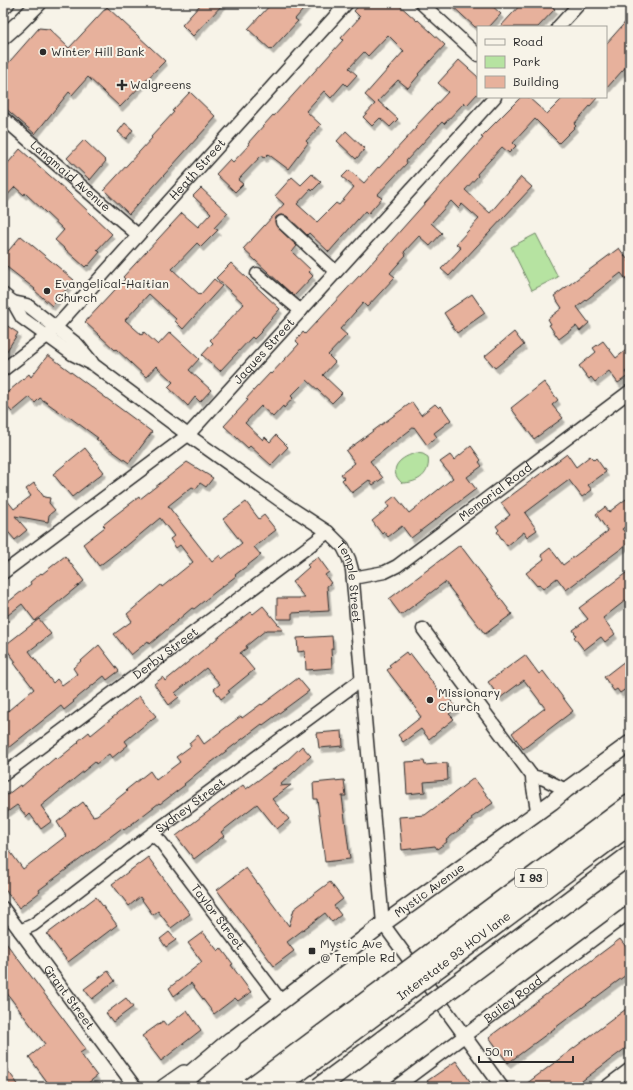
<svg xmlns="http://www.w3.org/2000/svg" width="633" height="1090" font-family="Mali,sans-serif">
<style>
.green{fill:#b6e3a1;stroke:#708766}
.building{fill:#e7b19c;stroke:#2b2b2b;filter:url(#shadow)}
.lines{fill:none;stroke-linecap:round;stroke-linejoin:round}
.minor-casing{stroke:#2b2b2b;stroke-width:15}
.major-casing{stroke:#2b2b2b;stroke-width:18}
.highway-casing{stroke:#2b2b2b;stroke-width:21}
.minor{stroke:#f7f3e8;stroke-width:12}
.major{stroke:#f7f3e8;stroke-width:15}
.highway{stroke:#f7f3e8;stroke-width:18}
.highway-bridge-casing{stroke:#2b2b2b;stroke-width:21;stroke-linecap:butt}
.highway-bridge{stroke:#f7f3e8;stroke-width:18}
.poi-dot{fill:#2b2b2b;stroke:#f7f3e8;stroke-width:1.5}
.labels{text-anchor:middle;stroke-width:4;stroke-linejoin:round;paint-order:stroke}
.shield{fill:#f7f3e8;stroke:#686764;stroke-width:1}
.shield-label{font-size:11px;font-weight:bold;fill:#2b2b2b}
.poi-label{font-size:12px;fill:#2b2b2b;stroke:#f7f3e8;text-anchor:start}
.street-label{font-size:12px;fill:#2b2b2b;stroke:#f7f3e8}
</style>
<defs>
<filter id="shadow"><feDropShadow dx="2.5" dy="4.5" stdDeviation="0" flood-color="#0004"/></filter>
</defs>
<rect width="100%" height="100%" fill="#f7f3e8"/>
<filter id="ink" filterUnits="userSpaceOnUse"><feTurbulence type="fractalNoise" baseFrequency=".025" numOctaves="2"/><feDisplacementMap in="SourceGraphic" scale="8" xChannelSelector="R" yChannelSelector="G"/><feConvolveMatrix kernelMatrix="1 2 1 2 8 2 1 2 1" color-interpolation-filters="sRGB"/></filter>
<g filter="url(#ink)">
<path class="green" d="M536,234L558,277L532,290L511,247Z
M417,453L423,454L428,457C431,474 418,483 402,483C386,469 401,456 417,453Z"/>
<path class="building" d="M202,3H224L193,36L182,25Z
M272,3H309L295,19L298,21L271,50L248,29Z
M361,3H397L417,21L418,20L445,45L418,74L419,75L408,88L398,80L378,101L398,119L390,127L380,118L372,126L363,117L375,104L365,95L404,51L388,35L368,56L364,52L349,68L357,75L347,86L344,83L331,98L324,91L306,111L321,125L306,141L308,143L288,169L268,154L264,158L262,155L238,180L243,184L235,192L216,174L230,159L233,162L250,144L248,143L264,125L273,115L274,116L343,40L341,38L360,17L354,11Z
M449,3H489L501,14L489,27H475Z
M522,3H548L555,9L538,27H500Z
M107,7L165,61L120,107L88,77L72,95L69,92L35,134L3,106V69L39,28L49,29L69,48Z
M630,17V62L606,89V44Z
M459,60L478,77V93L467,105L464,103L444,124L442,122L420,146L406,161L407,163L377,195L382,198L368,214L365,211L329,252L309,233L307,235L287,216L280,215L276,217L275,221L277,227L297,246L292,252L311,270L309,272L313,276L294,296L243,249L284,204L275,196L292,177L301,185L312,174L321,182L312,191L311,189L297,204L317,222L336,203L339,205L354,187L342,177L349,170L364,183L378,167L379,168L416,128L415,127L448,92L438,83Z
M190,92L216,117L129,214L104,190L152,138L151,137L174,112L172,111Z
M521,97H528L547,114L564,97H598L574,124L576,126L559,143L535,119L513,143L516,146L509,153L502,147L477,174L478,176L465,190L490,213L521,177L532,187L449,276L441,269L461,248L456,244L479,219L462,204L458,208L451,201L431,223L442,233L430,246L419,236L404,252L406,255L390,273L395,277L367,307L363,303L340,329L347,335L328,355L335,362L323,375L342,393L332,403L307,380L291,396L293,398L284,408L283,406L273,417L261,406L245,423L263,440L265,437L270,442L276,435L288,447L271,465L250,446L248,448L224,426L248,400L246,399L255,389L270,373L271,374L299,344L296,341L303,332L305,334L359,276H360L483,138L481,137Z
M125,123L133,130L126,139L118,132Z
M346,131L365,149L356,159L337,141Z
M84,140L106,161L90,180L67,158Z
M20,149L68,192L112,234L97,250L100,252L88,266L87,265L85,267L55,240L64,230L25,193L24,195L15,187L3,200V169Z
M201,188L228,213L214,228L218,230L201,247L197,243L172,269L200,295L214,279L222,286L183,329L175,321L176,319L149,294L125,320L142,335L144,332L158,345L170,332L199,359L189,370L211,390L200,402L195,397L188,406L168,387L173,382L156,366L146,377L116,349L115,350L85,322L125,279L123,277L182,213L198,227L211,213L193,196Z
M21,236L74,280L52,306L34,290L35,289L3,264V257Z
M619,248L630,263V284L621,273L577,307L589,323L580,331L576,326L559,339L549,325L551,324L548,319L562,308L554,296Z
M231,263L280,309L262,329L263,330L254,339L252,337L220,371L202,355L213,343L210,340L244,304L216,278Z
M472,294L485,313L457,333L444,313Z
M3,323L18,333L3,357Z
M514,332L524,345L495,368L485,356Z
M603,341L616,358L630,347V368L625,372L628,376L618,383L609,371L595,382L591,377L589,379L579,366L596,352L593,348Z
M48,355L152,432L129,463L96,439L98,438L68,416L67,417L40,398L35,403L30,397L12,412L3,402V396L29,374L31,377Z
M544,382L558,400L552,405L563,418L534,439L511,408Z
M412,402L421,415L435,404L439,408L441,406L451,420L434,433L437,437L427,445L414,427L370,461L383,478L373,485L369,480L352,493L342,480L344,478L341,474L355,463L346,451Z
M471,446L481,460L479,462L482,466L467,477L476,489L411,538L402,526L388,537L384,532L382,534L372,521L389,507L386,503L395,496L409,513L453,478L440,462L450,455L454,460Z
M85,448L104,472L72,497L53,474Z
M567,454L576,467L590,456L594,460L596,458L606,472L588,485L592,490L582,497L569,480L525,513L537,530L527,537L524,532L507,546L497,532L499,530L496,526L510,515L501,503Z
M187,462L213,478L206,487L200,483L196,489L192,487L168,506L212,562L220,555L222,559L242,543L223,519L246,502L259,519L264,515L276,530L254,547L261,555L235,575L236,576L214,593L194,609L192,608L150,644L148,641L131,655L114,634L132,621L127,614L161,585L162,587L193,562L180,545L176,548L170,539L174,536L160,518L124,548V547L99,566L83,544L105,527L103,525L114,516L139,497L140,499Z
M34,483L44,497L50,498L49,503L55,510L49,515L48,522L15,516L27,530L15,540L3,526V495L14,509L31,496L26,489Z
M626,499L630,504V523L622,529L630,539V542L566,590L557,578L543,589L539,584L537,586L526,573L544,559L541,555L550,548L563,565L608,531L596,514L605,507L609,512Z
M460,545L512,614L485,634L445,582L401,615L389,599Z
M65,556L84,581L35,621L22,604L3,619V606L31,584L30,582L41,573L42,574Z
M318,557L329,572L325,575L331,583L327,586L329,611L292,613V619H277V598H305L292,582L309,567L307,565Z
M630,570V597L603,618L615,634L605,642L601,637L584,650L574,637L576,635L573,630L588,619L579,608Z
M263,606L283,630H266L246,646L247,648L240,653L254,670L228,691L230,692L221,699L214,689L220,684L206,668L175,693L179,697L169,705L154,684L163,677L165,681L231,627L251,612L253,614Z
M39,619L51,634L29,651L53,683L57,679L62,685L77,674L73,668L99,645L119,671L107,680L104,676L73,701L74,702L64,710L61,706L3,752V715L34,689L14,663L16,662L4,646Z
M332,636L333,649H331L332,668L306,670L305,651L298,652L297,638Z
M406,652L408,655L410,653L440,692L442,690L457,708L449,714L454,719L429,739L421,729L403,742L398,735L421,717L416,710L417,709L387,670L391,667L389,665Z
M525,655L539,674L543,671L573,711L523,749L512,733L545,708L524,680L500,698L488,682Z
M630,657V686L620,693L617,689L614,691L604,677Z
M298,678L309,691L263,725L262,724L200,771L184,784L185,785L160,804L159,803L124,830L122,828L39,890L40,892L19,908L3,887V842L23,869L66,836L57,822L83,802L93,816L97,815L127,791L126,790L150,771L156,780L180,762L176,757L191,746L189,743L198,735L204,744L241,716L242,718L261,704L262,705Z
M139,696L156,716L125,741L128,745L112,758L109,754L96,764L95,762L41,806L52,821L41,829L30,814L27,817L17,805L3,815V798L20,785L21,787L55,758L57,760L79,742L78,741L89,732L91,735Z
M342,731L343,746L319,748L317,733Z
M302,746L311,756L279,786L291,785L272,799L289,819L277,829L257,804L221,832L224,836L194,859L176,836L243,785L246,789L282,763L283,764Z
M424,761L425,765L447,763L448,780L424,782L425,792L407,794L405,762Z
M474,778L493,803L471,818L472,820L446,840L447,842L437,849L435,846L402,850L399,817L425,815Z
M344,780L346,796H342L350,859L325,862L317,799H314L313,783Z
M148,857L190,914L171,928L158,911L153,915L140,897L129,906L112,884Z
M246,868L289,926L294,909L330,882L343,899L334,906L341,915L332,922L325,913L287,942L294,951L274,966L217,890Z
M96,897L117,925L68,962L47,934Z
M169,932L176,940L166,947L160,939Z
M203,932L218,951L221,948L233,964L231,965L251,992L238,1001L235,998L214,1014L191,983L174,996L169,988L202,962L188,943Z
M3,939L86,1049L80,1053L97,1076L83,1087H51L29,1057L45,1044L3,988Z
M620,939L630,952V972L508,1063L489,1037Z
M108,971L115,981L92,999L84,989Z
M126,998L133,1007L113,1022L106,1013Z
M630,1006V1045L574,1087H522Z
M187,1010L201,1030L161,1061L142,1036L163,1021L167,1026Z
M456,1061L474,1087H431L427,1081Z
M3,1064L20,1087H3Z"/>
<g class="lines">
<defs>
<g id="minor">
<path d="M421,3L478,55"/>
<path d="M558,27L580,3"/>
<path id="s1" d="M3,118L138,235"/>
<path d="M282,222L336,272"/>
<path d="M257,274L301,311"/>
<path id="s2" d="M3,294L13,302L22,318L72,354L94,365L188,435L285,504L328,532L343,547L349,559L352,570L383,924L502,1087"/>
<path d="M13,302L27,305L78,345L92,362"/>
<path id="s3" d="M3,370L47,336L56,327L347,3"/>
<path id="s4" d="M3,573L188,435L495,97"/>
<path id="s5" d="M353,578L385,572L397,566L630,391"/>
<path d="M423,629L532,776C532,788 536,800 537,811"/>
<path id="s6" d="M3,775L328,532"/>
<path d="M532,776L544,779L566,790"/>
<path id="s7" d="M152,834L161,842L281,1001"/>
<path id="s8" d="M3,908L135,1087"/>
<path id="s9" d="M20,931L33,925L152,834L361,680"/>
<path id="s10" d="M396,1087L630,912"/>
<path d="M606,1087L630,1069"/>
</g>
<g id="major">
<path d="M3,7L7,3"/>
<path d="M3,37L19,23L39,3"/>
<path id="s11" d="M222,1047L383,924L552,802L566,790L630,743"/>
<path d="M164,1087L184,1073"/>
</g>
<path id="highway" d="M432,952L630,804
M441,966L630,825
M456,985L630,855
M176,1087L231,1041"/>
</defs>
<use href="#minor" class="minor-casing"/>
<use href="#major" class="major-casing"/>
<use href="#highway" class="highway-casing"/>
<use href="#minor" class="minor"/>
<use href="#major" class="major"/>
<use href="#highway" class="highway"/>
<defs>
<path id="highway-bridge" d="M251,1087L432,952
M279,1087L441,966
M319,1087L456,985"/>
</defs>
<use href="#highway-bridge" class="highway-bridge-casing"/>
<use href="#highway-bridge" class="highway-bridge"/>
</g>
</g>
<g class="poi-dot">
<circle cx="43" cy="52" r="4"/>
<path d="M120 79h4v4h4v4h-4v4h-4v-4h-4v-4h4z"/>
<circle cx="47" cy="291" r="4"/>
<circle cx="430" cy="700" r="4"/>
<rect x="308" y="947" width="8" height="8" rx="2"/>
</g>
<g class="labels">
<rect class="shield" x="515" y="869" width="32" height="18" rx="3"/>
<g class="shield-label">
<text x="531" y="882">I 93</text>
</g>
<g class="poi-label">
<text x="51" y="56">Winter Hill Bank</text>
<text x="130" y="89">Walgreens</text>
<text x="55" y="288">Evangelical-Haitian<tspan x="55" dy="14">Church</tspan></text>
<text x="438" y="697">Missionary<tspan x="438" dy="14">Church</tspan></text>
<text x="320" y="948">Mystic Ave<tspan x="320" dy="14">@ Temple Rd</tspan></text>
</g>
<g class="street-label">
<text dy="4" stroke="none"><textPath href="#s3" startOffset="280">Heath Street</textPath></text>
<text dy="4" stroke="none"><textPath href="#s1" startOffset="89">Langmaid Avenue</textPath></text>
<text dy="4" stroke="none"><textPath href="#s4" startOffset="344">Jaques Street</textPath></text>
<text dy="4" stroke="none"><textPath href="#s5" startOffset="169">Memorial Road</textPath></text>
<text dy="4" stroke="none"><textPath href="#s2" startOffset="462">Temple Street</textPath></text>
<text dy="4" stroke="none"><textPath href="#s6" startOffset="203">Derby Street</textPath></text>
<text dy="4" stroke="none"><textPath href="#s9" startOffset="212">Sydney Street</textPath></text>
<text dy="4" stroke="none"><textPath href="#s11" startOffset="260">Mystic Avenue</textPath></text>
<text dy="4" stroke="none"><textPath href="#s7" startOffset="106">Taylor Street</textPath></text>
<text transform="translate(454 956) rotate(-37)" y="4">Interstate 93 HOV lane</text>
<text dy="4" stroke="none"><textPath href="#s8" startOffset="111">Grant Street</textPath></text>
<text dy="4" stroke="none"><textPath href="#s10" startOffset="146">Bailey Road</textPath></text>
</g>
</g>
<rect width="633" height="1090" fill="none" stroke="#f7f3e8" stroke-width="16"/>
<rect x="8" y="8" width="617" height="1074" fill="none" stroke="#2b2b2b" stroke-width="1.5" filter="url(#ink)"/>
<rect x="477" y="26" width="130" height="72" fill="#f7f3e8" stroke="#a5a39c"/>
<rect x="485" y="39" width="20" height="6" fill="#f7f3e8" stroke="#a5a39c"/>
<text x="513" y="46" font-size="12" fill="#2b2b2b">Road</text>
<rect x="485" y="56" width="20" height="12" fill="#b6e3a1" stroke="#a5a39c"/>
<text x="513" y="66" font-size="12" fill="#2b2b2b">Park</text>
<rect x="485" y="76" width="20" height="12" fill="#e7b19c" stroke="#a5a39c"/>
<text x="513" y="86" font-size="12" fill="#2b2b2b">Building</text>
<path d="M479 1056v6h94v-6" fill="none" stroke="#2b2b2b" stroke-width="2"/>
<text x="485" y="1056" font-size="12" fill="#2b2b2b" stroke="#f7f3e8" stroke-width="3" paint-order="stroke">50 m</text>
</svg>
